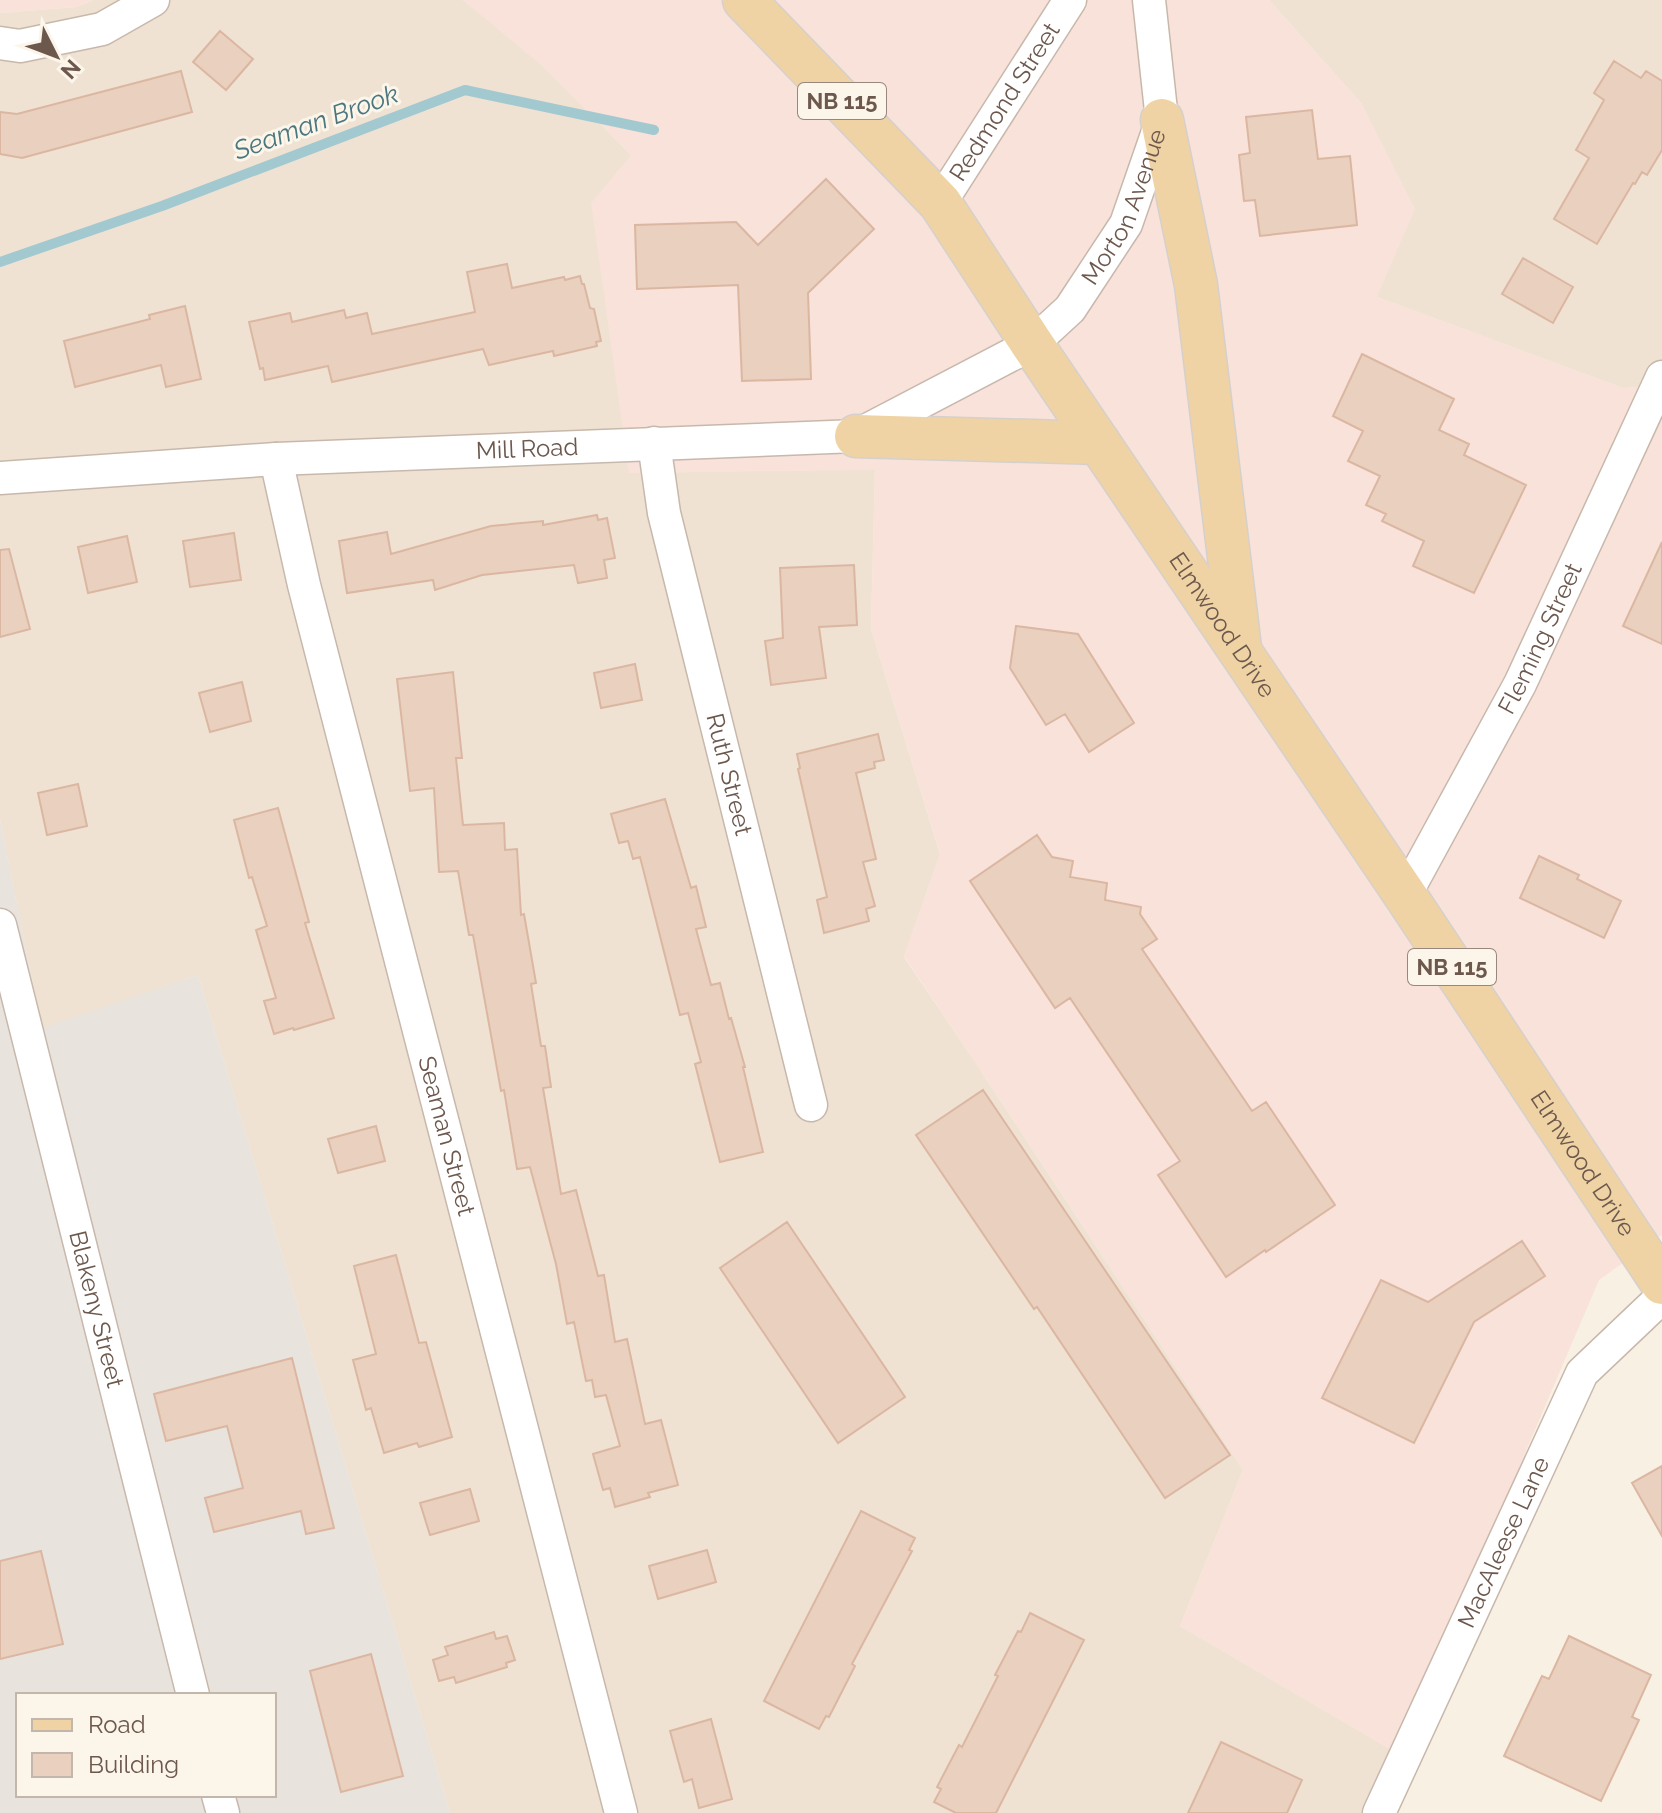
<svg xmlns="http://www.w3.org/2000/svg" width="1662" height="1813" font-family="Raleway,sans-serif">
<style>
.residential{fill:#efe2d3}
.commercial{fill:#f8e2d9}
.industrial{fill:#e9e3de;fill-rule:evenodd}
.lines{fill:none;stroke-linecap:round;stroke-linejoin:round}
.stream{stroke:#a3c9d0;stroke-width:10}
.building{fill:#ead0bf;stroke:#dbb7a2;stroke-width:2}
.minor-casing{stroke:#c8b8ac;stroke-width:35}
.major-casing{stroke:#d6d0cd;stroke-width:45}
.minor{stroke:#fff;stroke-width:32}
.major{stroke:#efd3a4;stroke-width:42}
.labels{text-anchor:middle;stroke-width:6;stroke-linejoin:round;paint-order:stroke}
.shield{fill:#fcf5e9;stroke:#98877c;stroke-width:2}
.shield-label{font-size:22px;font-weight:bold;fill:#6d584d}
.street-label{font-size:24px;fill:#6d584d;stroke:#fcf5e9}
.water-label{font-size:26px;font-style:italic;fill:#4a767e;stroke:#fcf5e9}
</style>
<rect width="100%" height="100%" fill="#f9f0e4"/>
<path class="residential" d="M93,0H463L541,64L631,155L629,473L875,469L871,629L940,854L904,957L971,1056L1243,1470L1180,1626L1397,1753L1366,1813H450L198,975L42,1029L0,820V13L77,7Z
M1269,0H1662V385L1623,388L1377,297L1362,104Z"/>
<path class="commercial" d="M0,0H93L77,7L0,13Z
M463,0H1269L1362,104L1415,209L1377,297L1623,388L1662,385V1235L1599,1280L1397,1753L1180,1626L1243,1470L971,1056L904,956L940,853L871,629L875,470L629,473L591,203L631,155L541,65Z"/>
<path class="industrial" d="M0,820L42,1028L198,975L450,1813H0ZM18,1695H274V1795H18Z"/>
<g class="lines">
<path class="stream" d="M0,262L162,206L465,90L654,130"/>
</g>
<path class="building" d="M220,31L253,59L226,90L193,62Z
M1614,61L1641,78L1646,71L1662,81V150L1647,175L1642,172L1635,184L1633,183L1597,244L1554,219L1589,158L1576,150L1604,100L1594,93Z
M181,71L192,112L22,158L0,154V112L17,114Z
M1312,110L1318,159L1350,156L1357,225L1260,236L1255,200L1244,201L1239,155L1250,153L1246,117Z
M826,179L874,229L808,293L811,379L742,381L738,285L637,289L635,225L736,222L758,245Z
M1523,258L1573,287L1553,323L1502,294Z
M507,264L512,288L564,277L565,280L580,276L582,284H584L590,308L594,309L601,341L596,342L597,346L554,356L553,351L489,365L483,349L332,382L328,366L265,380L263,368L260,369L249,322L290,313L292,322L344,310L346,318L367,313L372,334L475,312L467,272Z
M185,306L201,379L166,387L161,365L75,387L64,341L150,319L149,315Z
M1362,354L1454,399L1439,430L1469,444L1464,455L1526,485L1474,593L1413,566L1424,541L1382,521L1386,514L1366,505L1380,476L1348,461L1363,431L1333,416Z
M597,515L598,520L607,518L615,558L604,560L607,578L578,583L574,565L482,575L435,590L433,580L347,593L339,541L387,532L391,554L491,526L543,521V525Z
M234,533L241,580L190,587L183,541Z
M127,536L137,582L88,593L78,547Z
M1662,542V644L1623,626Z
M9,549L30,629L0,637V550Z
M854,565L857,625L819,627L826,678L771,685L765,641L783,638L780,568Z
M1016,626L1078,634L1134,723L1089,752L1065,714L1046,725L1010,668Z
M635,664L642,700L601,708L594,673Z
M453,672L462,758H456L463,825L504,823L505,850L517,849L521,915L524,914L536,983L531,984L541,1046H545L551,1087L543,1088L561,1194L576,1190L598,1276L604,1275L615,1342L627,1339L645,1424L661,1420L678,1485L648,1493L650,1497L615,1507L610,1488L603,1490L593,1454L620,1446L606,1395L595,1397L592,1380L586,1381L574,1322L567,1324L556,1264L530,1167L517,1169L504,1090L501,1091L473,935H469L458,871L439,872L434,788L410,791L397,679Z
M242,682L251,721L210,732L199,693Z
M878,734L884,760L874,762L875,768L856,773L876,859L863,862L875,906L866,909L869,921L824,933L817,900L827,897L798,769L800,768L797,754Z
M78,784L87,826L47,835L38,793Z
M665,799L691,888L696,886L706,927L696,929L711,985L720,983L729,1019L731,1018L745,1067H743L763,1152L720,1162L695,1064L701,1062L688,1013L680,1015L640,857L633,859L628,841L619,843L611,814Z
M278,808L309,922L305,923L334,1018L294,1030L293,1028L274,1034L264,1001L276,998L256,930L267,926L252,877L249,878L234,820Z
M1037,835L1052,857L1073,861L1070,877L1107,883L1105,900L1141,907L1140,914L1157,939L1142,949L1252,1111L1266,1102L1335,1205L1266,1252L1265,1250L1226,1277L1158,1175L1180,1161L1070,998L1055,1008L970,881Z
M1539,856L1579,875L1577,879L1621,901L1604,938L1520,898Z
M983,1090L1230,1455L1165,1498L1037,1307L1034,1309L916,1135Z
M376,1126L385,1161L338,1173L328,1139Z
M787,1222L905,1397L838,1443L720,1268Z
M1522,1241L1545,1276L1474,1322L1414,1443L1322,1398L1381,1280L1428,1302Z
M396,1255L419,1343L426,1342L452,1437L419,1447L417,1443L384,1453L371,1408L366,1410L353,1360L376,1354L354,1266Z
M292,1358L334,1528L306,1534L301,1511L214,1532L205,1498L243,1488L227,1426L166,1441L154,1394Z
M1662,1466V1536L1632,1483Z
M470,1489L479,1521L430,1535L420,1503Z
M861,1511L915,1538L909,1550L912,1551L852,1664L855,1666L829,1717L826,1716L819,1729L764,1701Z
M707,1550L716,1582L658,1599L649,1566Z
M41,1551L63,1644L0,1659V1561Z
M1030,1613L1084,1640L996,1813H956L934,1802L941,1789L937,1787L959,1745L962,1747L998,1676L995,1675L1018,1631L1021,1632Z
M494,1632L496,1639L507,1636L515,1660L506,1663L507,1667L456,1683L454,1677L439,1681L433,1660L448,1655L445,1647Z
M1569,1636L1651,1675L1632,1717L1639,1720L1601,1801L1504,1756L1542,1676L1549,1679Z
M371,1654L403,1776L341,1792L310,1671Z
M711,1719L732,1799L699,1808L692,1779L684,1782L670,1731Z
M1221,1742L1302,1780L1287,1813H1188Z"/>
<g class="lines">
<defs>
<g id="minor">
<path d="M0,43L20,46L102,29L153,0"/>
<path id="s1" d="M940,203L1070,0"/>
<path id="s2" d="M654,443L664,513L811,1105"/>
<path id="s3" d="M276,459L304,585L621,1813"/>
<path id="s4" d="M0,478L276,459L856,436L1032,344L1070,309L1126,224L1162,120L1149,0"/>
<path id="s5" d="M1405,895L1520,684L1662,377"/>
<path id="s6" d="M0,925L193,1695"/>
<path d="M218,1795L223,1813"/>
<path id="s7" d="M1379,1813L1582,1373L1662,1297"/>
</g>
<g id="major">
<path id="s8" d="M744,0L940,203L1032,344L1405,895L1662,1283"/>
<path d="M1162,120L1196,285L1240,648"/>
<path d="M856,436L1099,443"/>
</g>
</defs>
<use href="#minor" class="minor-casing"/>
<use href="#major" class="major-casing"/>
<use href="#minor" class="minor"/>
<use href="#major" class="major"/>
</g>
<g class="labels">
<g class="shield">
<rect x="798" y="83" width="88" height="36" rx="6"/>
<rect x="1408" y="949" width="88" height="36" rx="6"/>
</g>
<g class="shield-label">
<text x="842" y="109">NB 115</text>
<text x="1452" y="975">NB 115</text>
</g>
<g class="street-label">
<text dy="8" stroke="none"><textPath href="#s1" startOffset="120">Redmond Street</textPath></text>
<text dy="8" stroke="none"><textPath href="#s4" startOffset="1224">Morton Avenue</textPath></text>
<text dy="8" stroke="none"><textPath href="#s4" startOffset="528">Mill Road</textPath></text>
<text dy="8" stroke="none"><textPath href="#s8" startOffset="790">Elmwood Drive</textPath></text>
<text dy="8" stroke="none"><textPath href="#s5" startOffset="290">Fleming Street</textPath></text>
<text dy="8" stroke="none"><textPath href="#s2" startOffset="340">Ruth Street</textPath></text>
<text dy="8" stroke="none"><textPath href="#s3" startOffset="698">Seaman Street</textPath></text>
<text dy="8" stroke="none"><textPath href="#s8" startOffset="1438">Elmwood Drive</textPath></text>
<text dy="8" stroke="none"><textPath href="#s6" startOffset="396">Blakeny Street</textPath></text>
<text dy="8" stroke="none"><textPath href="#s7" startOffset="298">MacAleese Lane</textPath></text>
</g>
<g class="water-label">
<text transform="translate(316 122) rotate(-20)" y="9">Seaman Brook</text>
</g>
</g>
<rect x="16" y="1693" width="260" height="104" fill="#fcf5e9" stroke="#c3b6ab" stroke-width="2"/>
<rect x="32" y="1719" width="40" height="12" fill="#efd3a4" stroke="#c3b6ab" stroke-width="2"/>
<text x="88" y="1733" font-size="24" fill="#6d584d">Road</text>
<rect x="32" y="1753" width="40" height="24" fill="#ead0bf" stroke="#c3b6ab" stroke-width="2"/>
<text x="88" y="1773" font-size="24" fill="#6d584d">Building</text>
<g transform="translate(56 56) rotate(132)" stroke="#fcf5e9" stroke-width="6" paint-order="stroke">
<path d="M0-6L14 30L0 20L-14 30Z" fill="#6d584d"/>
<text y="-12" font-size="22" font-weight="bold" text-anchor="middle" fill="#6d584d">N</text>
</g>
</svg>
